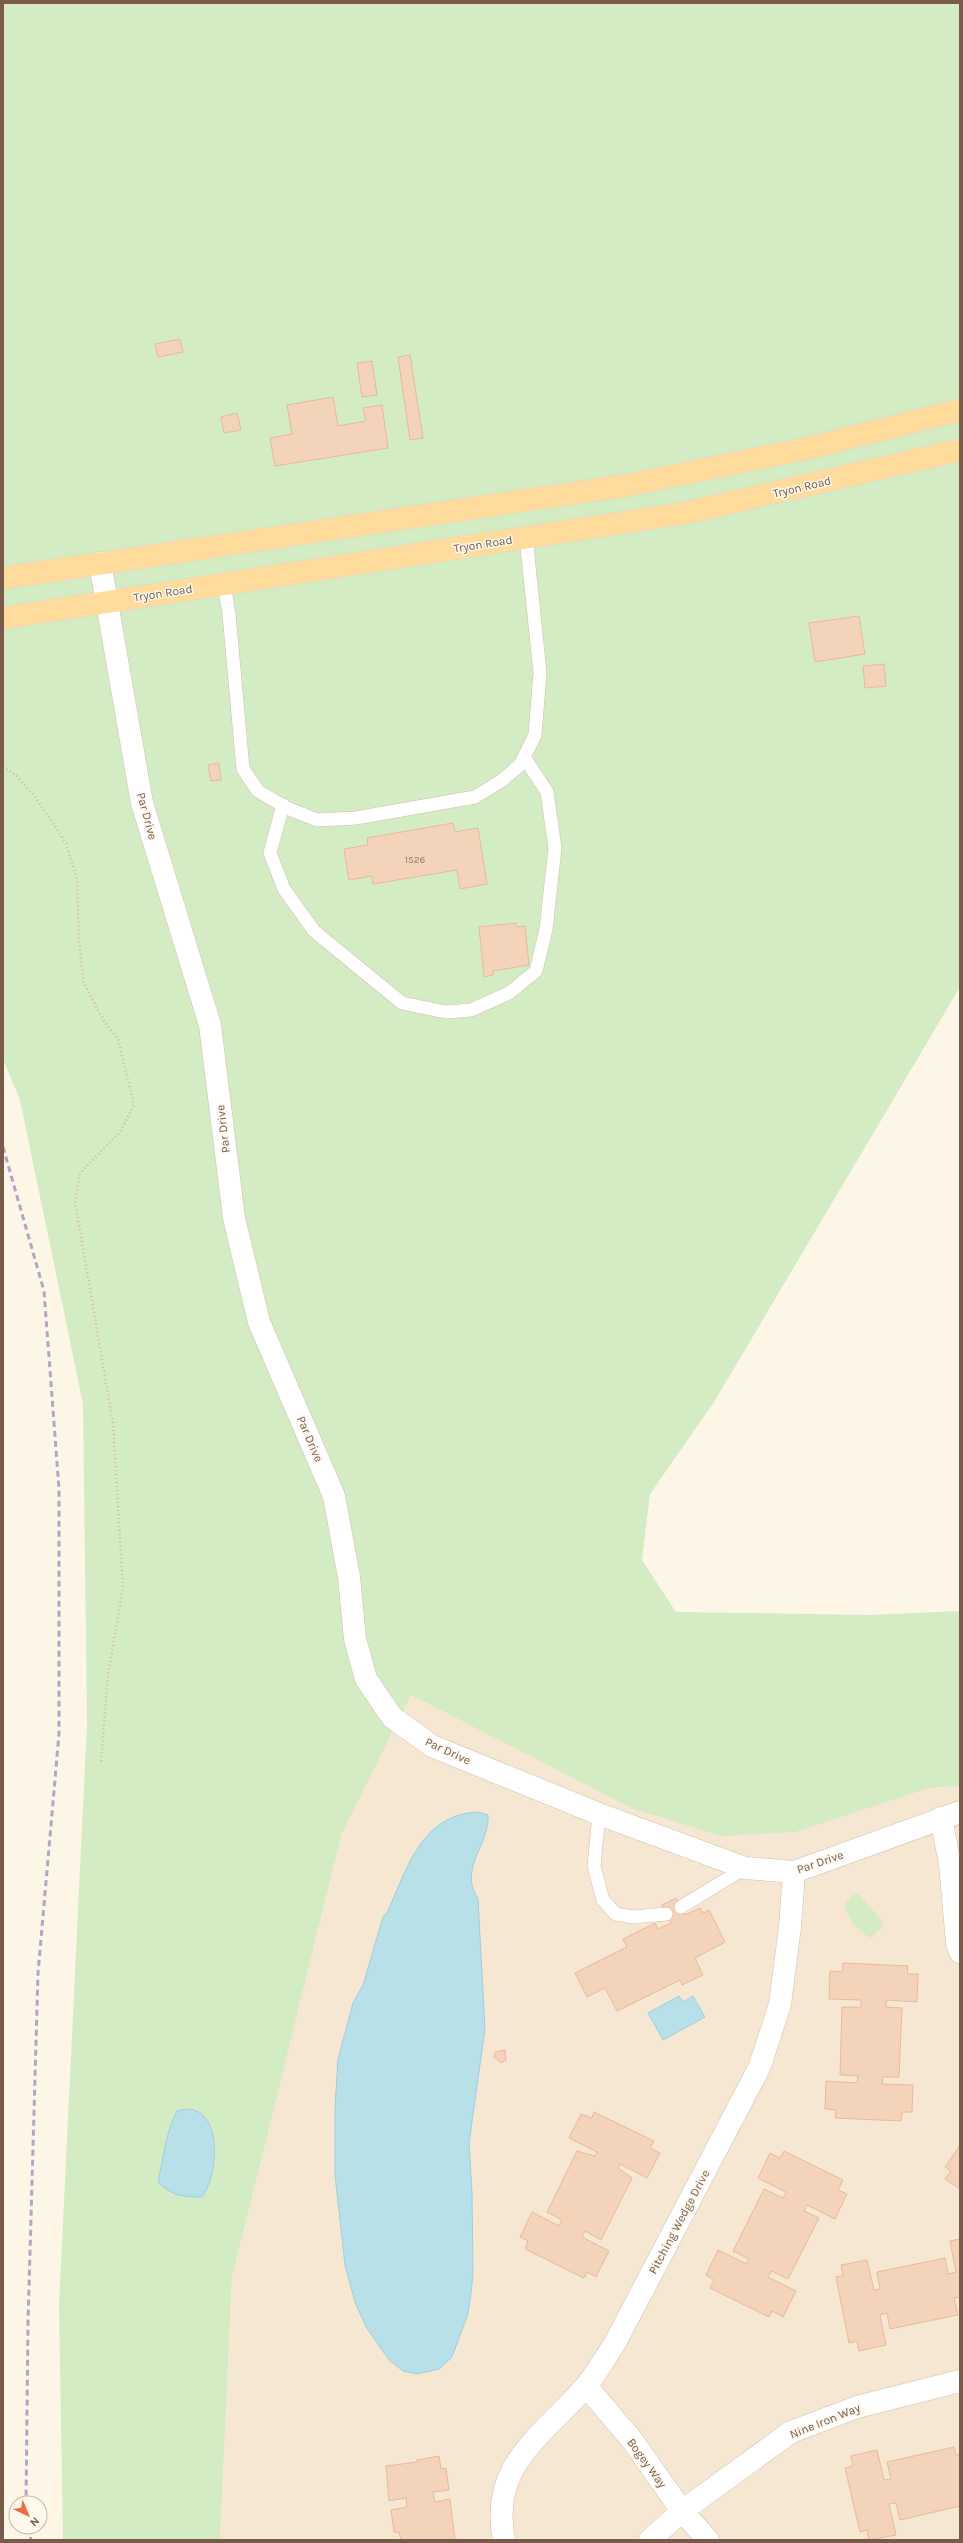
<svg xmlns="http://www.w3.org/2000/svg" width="963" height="2543" font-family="Karla,sans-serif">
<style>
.residential{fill:#f6e7d3}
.green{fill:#d3ecc3}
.water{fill:#b8e0e8;stroke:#9ed0db}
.building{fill:#f4d3bb;stroke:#e8ba9b}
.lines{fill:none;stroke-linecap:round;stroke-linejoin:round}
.service-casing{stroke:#d2bfad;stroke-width:14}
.minor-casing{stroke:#d2bfad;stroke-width:23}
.primary-casing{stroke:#dcd4d0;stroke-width:23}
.path{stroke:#dab79e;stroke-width:2.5;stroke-dasharray:1 3;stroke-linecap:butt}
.service{stroke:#fff;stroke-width:13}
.minor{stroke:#fff;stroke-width:22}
.primary{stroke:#ffdc9b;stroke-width:22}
.rail{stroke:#b8a3c8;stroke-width:3;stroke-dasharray:6 4;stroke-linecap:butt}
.labels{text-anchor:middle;stroke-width:3;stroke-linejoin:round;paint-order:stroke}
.number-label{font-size:10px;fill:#977966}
.street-label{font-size:12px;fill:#785b49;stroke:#fff8ed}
</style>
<rect width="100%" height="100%" fill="#fdf5e5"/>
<path class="residential" d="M411,1695L631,1808L960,1786V2540H220L232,2278L342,1833Z"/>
<path class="green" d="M3,3H960V987L714,1402L650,1494L642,1560L676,1612L870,1615L960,1611V1786L929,1788L795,1832L721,1836L631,1808L411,1695L342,1833L232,2278L220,2540H63L59,2305L87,1724L83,1404L20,1100L3,1059Z
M858,1894L880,1918L883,1927L870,1938C860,1931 845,1917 845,1904L853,1895Z"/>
<path class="water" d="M478,1812L488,1815C490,1838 467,1862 472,1885C473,1890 476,1895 478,1899L485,2029L469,2143L472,2192L473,2273L471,2294L468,2314L452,2357L439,2369L417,2374L403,2371L389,2360L366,2327L355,2302L345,2265L335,2175V2107L338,2059L353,2003L363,1985L383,1917L388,1911C407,1868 422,1814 478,1812Z
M679,1996L683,2002L693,1996L705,2017L663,2040L648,2013Z
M186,2109C224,2109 218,2176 202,2197C184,2197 171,2196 158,2182C164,2157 165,2134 177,2111Z"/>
<path class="building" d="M180,339L183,352L158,357L155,344Z
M410,355L423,438L410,440L398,357Z
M372,361L377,395L362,397L357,363Z
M333,397L338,426L366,421L363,408L382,405L388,448L275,466L270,438L292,434L287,405Z
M237,413L241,430L224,433L221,417Z
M859,616L865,654L815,662L809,623Z
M884,664L886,686L865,688L863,666Z
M219,763L221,780L211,781L208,765Z
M453,823L455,832L478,828L487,884L460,889L457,870L373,884L372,876L349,880L344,849L368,845L367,838Z
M516,923V927L525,926L529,965L493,971V975L484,977L479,927Z
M676,1898L685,1915L700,1908L703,1913L709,1910L725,1942L695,1958L703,1975L682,1985L680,1980L617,2011L605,1988L587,1997L575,1973L627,1947L623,1939L655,1923L658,1929L671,1923L662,1905Z
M843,1963L908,1966L907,1974H918L917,2002L886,2000V2007L902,2008L899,2077H883L882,2084L913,2085L912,2112H902L901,2121L835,2118L836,2110L825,2109L826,2081L857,2083L858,2076L840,2075L842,2007H861V2000L829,1999L830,1971L842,1972Z
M505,2050L506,2060L501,2063L494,2057L495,2052Z
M594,2112L654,2141L650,2148L660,2153L647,2178L620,2164L618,2168L632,2178L601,2240L585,2231L582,2237L609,2251L596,2277L587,2272L584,2278L525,2249L528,2241L520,2237L532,2212L559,2226L562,2220L547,2212L577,2151L595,2156L597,2152L569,2138L581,2114L592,2118Z
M960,2145V2189L945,2179L951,2171L945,2167Z
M784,2151L843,2180L838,2190L847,2194L835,2219L807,2205L804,2211L819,2218L788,2279L772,2271L768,2277L796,2291L783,2317L772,2311L769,2317L710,2288L714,2280L706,2275L718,2250L746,2264L749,2259L733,2251L764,2189L783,2198L786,2192L758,2178L770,2153L780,2158Z
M960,2239V2297L954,2298L958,2315L890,2329L887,2313L880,2315L886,2345L859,2351L857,2341L849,2343L836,2277L843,2276L841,2265L867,2260L874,2290L880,2289L877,2272L945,2258L948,2274L956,2272L950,2241Z
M954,2447L956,2455L960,2454V2506L900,2520L896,2503L889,2504L896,2535L869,2540L867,2530L860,2532L845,2468L853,2466L851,2456L877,2450L884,2480L891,2479L887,2462Z
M439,2456L441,2469L446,2468L449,2490L433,2492L435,2502L450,2499L455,2540H401L399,2532H394L391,2510L407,2507L406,2498L389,2501L386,2466L417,2462V2460Z"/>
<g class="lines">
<defs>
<path id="service" d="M224,584L229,614L243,769L258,791L287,808L317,820L356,818L475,797L501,781L520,765L535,735L540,673L526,537
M283,805L270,853L284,889L314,931L402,1003L446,1012L471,1010L509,993L536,971L546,929L555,848L547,792L524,757
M599,1814L594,1866L603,1900L616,1914L633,1917L666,1914
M681,1907L745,1868"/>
<path id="minor" d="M100,563L142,803L210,1025L234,1218L259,1322L334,1496L349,1577L355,1639L366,1679L392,1717L432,1746L599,1814L745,1868L794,1872L960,1812
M941,1818L950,1864L957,1943L960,1952
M586,2386L632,2440L682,2511L708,2540
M504,2540C489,2464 543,2436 586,2386C597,2373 605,2358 615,2343L760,2066L780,2004L790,1927L794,1872
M650,2540L682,2511L791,2432L857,2407L960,2381"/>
<path id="primary" d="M3,578L629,485L808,448L960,410
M3,618L685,513L960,450"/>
</defs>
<use href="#service" class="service-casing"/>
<use href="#minor" class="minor-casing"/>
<use href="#primary" class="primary-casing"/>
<path class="path" d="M3,767L17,776L35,797L66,843L77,879L79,941L84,984L104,1021L118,1039L134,1105L120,1132L80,1173L75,1201L113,1424L123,1589L108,1674L101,1763"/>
<use href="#service" class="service"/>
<use href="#minor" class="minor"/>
<use href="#primary" class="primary"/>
<path class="rail" d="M3,1147L44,1291L59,1489V1734L38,1973L28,2322L26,2503
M29,2527L31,2540"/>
</g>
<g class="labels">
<g class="number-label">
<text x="415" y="863">1526</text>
</g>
<g class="street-label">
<text transform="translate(802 487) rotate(-13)" y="4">Tryon Road</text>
<text transform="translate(483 544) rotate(-9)" y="4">Tryon Road</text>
<text transform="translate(163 593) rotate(-9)" y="4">Tryon Road</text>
<text transform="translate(147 816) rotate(75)" y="4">Par Drive</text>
<text transform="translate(223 1129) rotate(-97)" y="4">Par Drive</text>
<text transform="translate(310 1439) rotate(67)" y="4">Par Drive</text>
<text transform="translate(448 1751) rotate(25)" y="4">Par Drive</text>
<text transform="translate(820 1862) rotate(-19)" y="4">Par Drive</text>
<text transform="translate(679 2222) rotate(-62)" y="4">Pitching Wedge Drive</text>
<text transform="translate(825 2421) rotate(-22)" y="4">Nine Iron Way</text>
<text transform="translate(647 2463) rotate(54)" y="4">Bogey Way</text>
</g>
</g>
<rect width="963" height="2543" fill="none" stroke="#785b49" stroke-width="8"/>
<g transform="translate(28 2515) rotate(136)"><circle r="19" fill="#fff8ed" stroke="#c9b9ab"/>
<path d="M0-3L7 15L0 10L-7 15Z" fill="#ed6e45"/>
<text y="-6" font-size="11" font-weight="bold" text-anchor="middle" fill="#785b49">N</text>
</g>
</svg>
